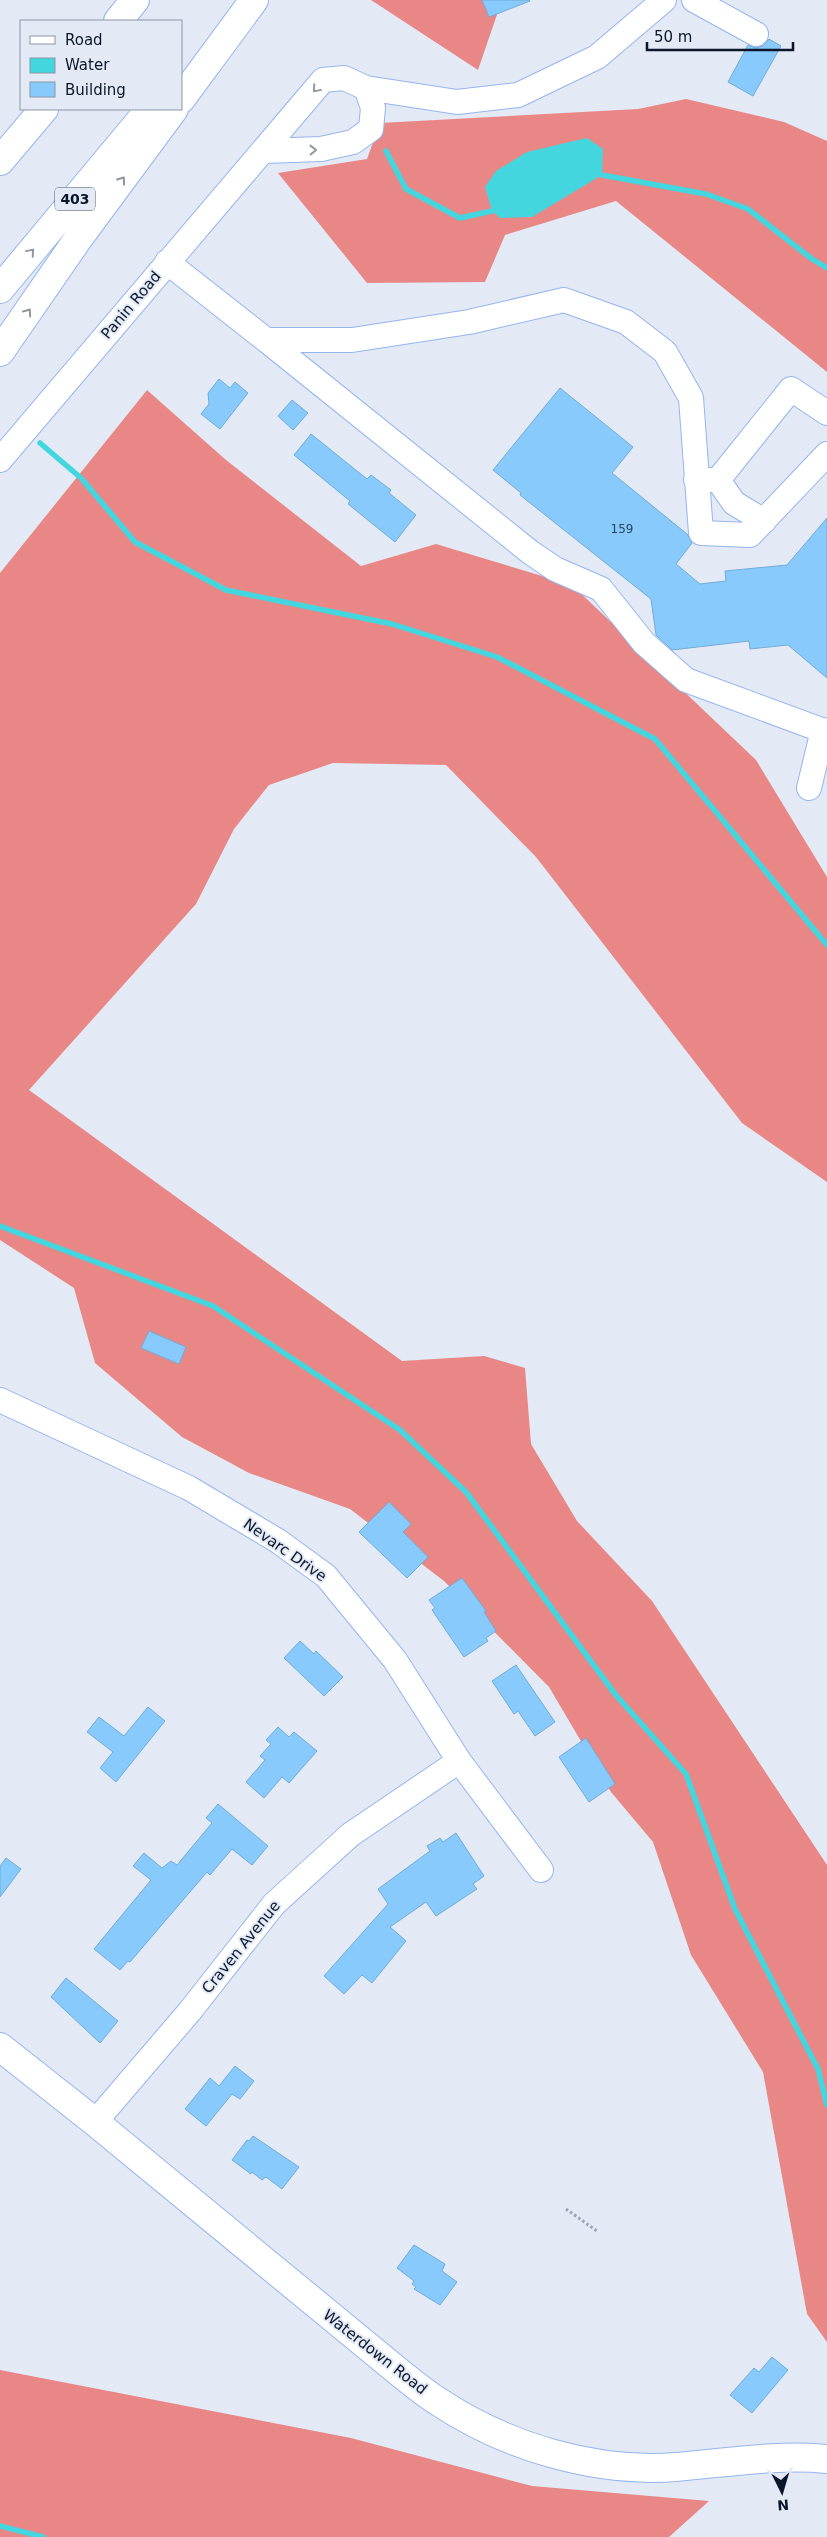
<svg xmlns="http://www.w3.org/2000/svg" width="827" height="2537" font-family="'DejaVu Sans',sans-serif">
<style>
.forest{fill:#e98786}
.water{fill:#43d6df}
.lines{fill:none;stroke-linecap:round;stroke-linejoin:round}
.stream{stroke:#43d6df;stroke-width:5.5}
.building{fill:#87cafb;stroke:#70acd8}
.minor-casing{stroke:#94b5ee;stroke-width:26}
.major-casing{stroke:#94b5ee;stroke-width:30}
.highway-casing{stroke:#94b5ee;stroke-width:30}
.path{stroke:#9aa2b1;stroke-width:3;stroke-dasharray:2.5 2.5;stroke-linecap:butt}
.minor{stroke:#fff;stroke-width:24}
.major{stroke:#fff;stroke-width:28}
.highway{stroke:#fff;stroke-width:28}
.oneway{stroke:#9196a0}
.labels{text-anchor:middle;stroke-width:4;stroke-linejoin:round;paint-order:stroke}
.number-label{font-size:12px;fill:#2a435f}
.shield{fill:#e3eaf6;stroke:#4c5668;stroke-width:1}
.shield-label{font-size:14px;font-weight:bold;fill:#0b162b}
.street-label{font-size:15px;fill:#0b162b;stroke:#e3eaf6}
</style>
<rect width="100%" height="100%" fill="#e3eaf6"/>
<path class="forest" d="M371,0H502L478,70Z
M686,99L784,122L827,141V372L616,201L505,235L485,282L367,283L278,173L367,159L380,123L638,109Z
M147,390L226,460L361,566L436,544L572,585L756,760L827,877V1182L742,1123L536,857L446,765L333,763L269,785L234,829L196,904L29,1090L402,1361L484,1356L525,1368L531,1444L577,1521L652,1601L827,1865V2342L807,2314L763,2072L691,1955L653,1842L611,1792L549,1687L444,1581L350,1509L249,1473L182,1437L95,1363L74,1288L0,1240V573Z
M0,2370L351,2438L532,2486L709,2501L669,2537H0Z"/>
<path class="water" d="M587,138L603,149L602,175L532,217L500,218L492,211L485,187L496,171L527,152Z"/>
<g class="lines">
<path class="stream" d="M386,151L406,189L460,218L492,211
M602,175L706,194L748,209L812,259L827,268
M40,443L81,478L135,542L226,590L392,624L497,657L655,739L827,945
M0,1226L213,1306L400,1430L466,1492L615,1694L686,1774L735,1909L818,2069L827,2105
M0,2526L43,2537"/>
</g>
<path class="building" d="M482,0H529L530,1L489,17Z
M769,39L781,46L753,96L728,82L748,45L756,48L763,46Z
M219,379L230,388L235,382L248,393L220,429L201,414L209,404L208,393Z
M560,388L633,447L612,473L687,534L692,543L676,564L700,584L726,581L725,571L787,565L827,518V678L788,645L750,649L749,641L672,650L656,635L651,599L520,495L521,493L493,470Z
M292,400L308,413L293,430L278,416Z
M311,434L367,479L371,475L391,490L389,493L416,515L395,542L348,504L350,501L294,455Z
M149,1331L186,1347L179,1364L141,1348Z
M389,1502L411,1524L403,1532L428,1557L407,1578L359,1532Z
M462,1578L486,1611L484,1612L496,1631L486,1638L488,1641L464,1657L432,1610L435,1608L429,1600Z
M300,1641L314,1654L316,1651L343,1677L324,1696L284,1658Z
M516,1665L555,1722L535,1736L518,1711L514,1714L492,1681Z
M148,1707L165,1721L116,1782L100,1768L113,1752L87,1732L99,1717L124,1736Z
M278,1727L289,1737L294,1732L317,1751L289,1783L282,1777L264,1798L246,1782L265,1760L260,1756L271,1744L266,1740Z
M586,1738L615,1784L589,1802L559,1757Z
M218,1804L268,1846L252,1865L232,1849L210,1875L207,1872L130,1962L128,1961L120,1970L94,1949L151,1880L133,1866L144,1853L162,1868L171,1861L177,1865L212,1823L206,1818Z
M456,1833L484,1876L473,1884L477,1889L436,1916L426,1902L390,1927L406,1941L372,1983L362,1975L344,1994L324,1976L388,1904L378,1889L430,1851L427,1846L440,1838L443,1842Z
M6,1858L21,1869L0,1897V1866Z
M66,1978L118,2021L100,2043L51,1997Z
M235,2066L254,2081L240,2099L232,2094L206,2126L185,2109L210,2078L219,2086Z
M253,2136L299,2167L282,2189L266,2177L262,2180L252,2172L251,2174L232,2160L247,2140L249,2141Z
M414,2245L445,2264L442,2271L457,2282L440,2305L414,2289L416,2287L412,2284L414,2281L397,2268Z
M772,2357L788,2370L752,2413L730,2395L754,2368L759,2372Z"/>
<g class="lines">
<defs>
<path id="minor" d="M694,0L756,34
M366,88L457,102L518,95L597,57L664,0
M167,262L266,340H352L469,322L564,300L626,322L665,352L691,398L701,533L750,535L827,454
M266,340L530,552L555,569L601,589L644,643L686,680L827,732
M0,460L323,80L344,78L366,88L373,108L371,129L353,142L321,149L264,151
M696,480H718L791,389L827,413
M718,480L734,503L764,521
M809,788L823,730
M0,1400L189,1488L278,1541L326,1576L395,1660L459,1761L541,1870
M95,2122L190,2011L274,1904L350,1835L459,1761"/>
<path id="major" d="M0,2047L95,2122L394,2368C409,2380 423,2392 439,2402C507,2447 595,2473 676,2467C726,2463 777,2454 827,2459"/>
<path id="highway" d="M118,21L135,0
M181,99L254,0
M0,161L44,109
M0,289L150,109
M0,352L78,239L174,109"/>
</defs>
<use href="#minor" class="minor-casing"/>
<use href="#major" class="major-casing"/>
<use href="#highway" class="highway-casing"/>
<path class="path" d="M566,2209L597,2231"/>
<use href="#minor" class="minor"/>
<use href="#major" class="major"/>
<use href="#highway" class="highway"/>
</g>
<defs><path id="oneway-chevron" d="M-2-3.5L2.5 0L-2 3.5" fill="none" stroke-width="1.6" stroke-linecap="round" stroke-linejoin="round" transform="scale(1.25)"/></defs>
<g class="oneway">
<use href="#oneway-chevron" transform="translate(316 89) rotate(130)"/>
<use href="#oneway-chevron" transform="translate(313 150) rotate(-1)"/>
<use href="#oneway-chevron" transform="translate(122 180) rotate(-54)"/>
<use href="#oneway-chevron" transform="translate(31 252) rotate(-50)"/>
<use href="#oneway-chevron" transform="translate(28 312) rotate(-55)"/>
</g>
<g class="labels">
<g class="number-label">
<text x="622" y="533">159</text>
</g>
<rect class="shield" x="55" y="187.5" width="40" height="23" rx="4"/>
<g class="shield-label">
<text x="75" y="204">403</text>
</g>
<g class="street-label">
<text transform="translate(131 305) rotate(-50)" y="5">Panin Road</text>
<text transform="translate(285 1550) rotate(35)" y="5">Nevarc Drive</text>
<text transform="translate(241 1947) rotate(-51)" y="5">Craven Avenue</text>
<text transform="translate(375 2352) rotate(38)" y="5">Waterdown Road</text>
</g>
</g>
<rect x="20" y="20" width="162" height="90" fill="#e3eaf6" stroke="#8d95a5"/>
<rect x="30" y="36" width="25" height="8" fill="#ffffff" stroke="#8d95a5"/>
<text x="65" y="45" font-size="15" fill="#0b162b">Road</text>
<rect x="30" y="58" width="25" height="15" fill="#43d6df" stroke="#8d95a5"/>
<text x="65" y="70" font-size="15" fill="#0b162b">Water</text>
<rect x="30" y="82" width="25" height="15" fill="#87cafb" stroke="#8d95a5"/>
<text x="65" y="95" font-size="15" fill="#0b162b">Building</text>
<g transform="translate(782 2492) rotate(175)" stroke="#e3eaf6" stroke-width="4" paint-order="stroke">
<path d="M0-4L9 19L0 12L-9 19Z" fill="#0b162b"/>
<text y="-8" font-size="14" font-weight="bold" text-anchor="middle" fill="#0b162b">N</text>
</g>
<path d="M647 42v8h146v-8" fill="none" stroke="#0b162b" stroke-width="2.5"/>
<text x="654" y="42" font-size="15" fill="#0b162b" stroke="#e3eaf6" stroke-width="4" paint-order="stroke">50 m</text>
</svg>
